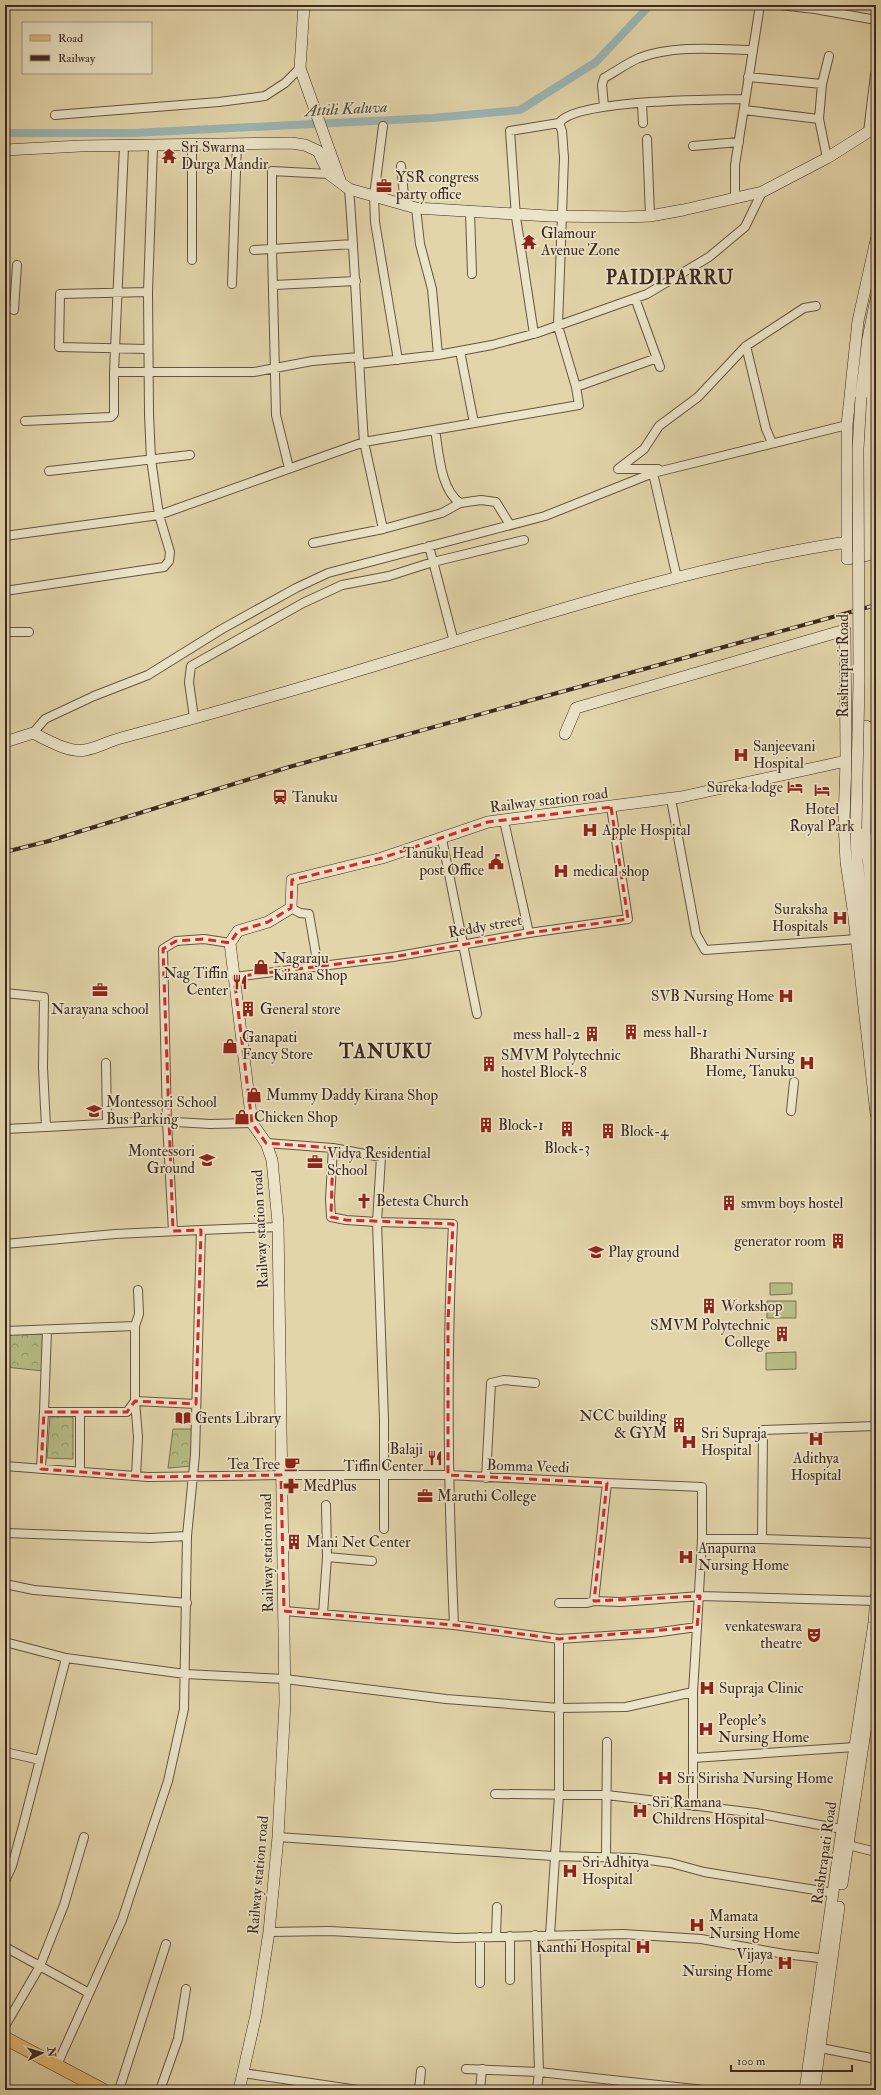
<svg xmlns="http://www.w3.org/2000/svg" width="881" height="2095" font-family="'IM FELL Double Pica',serif">
<style>
.green{fill:#b7bc86;stroke:#7a7254}
.forest{fill:url(#forest-crowns);stroke:#7a7254}
.lines{fill:none;stroke-linecap:round;stroke-linejoin:round}
.canal{stroke:#9ab6b5;stroke-width:8}
.street-casing{stroke:#665443;stroke-width:10}
.secondary-casing{stroke:#3d2921;stroke-width:12}
.primary-casing{stroke:#3d2921;stroke-width:14}
.street{stroke:#ece4c8;stroke-width:8}
.secondary{stroke:#ece4c8;stroke-width:11}
.primary{stroke:#e1ba75;stroke-width:13}
.rail-casing{stroke:#3d2921;stroke-width:4}
.rail{stroke:#ece4c8;stroke-width:2.5;stroke-dasharray:8;stroke-linecap:butt}
.secondary-bridge-casing{stroke:#3d2921;stroke-width:12;stroke-linecap:butt}
.secondary-bridge{stroke:#ece4c8;stroke-width:11}
.marked{fill:none;stroke:#d62828;stroke-width:3;stroke-dasharray:8 5;stroke-linejoin:round}
.labels{text-anchor:middle;stroke-width:3.5;stroke-linejoin:round;paint-order:stroke}
.poi-label{font-size:15px;fill:#3d2921;stroke:#ece4c8;text-anchor:start}
.street-label{font-size:15px;fill:#3d2921;stroke:#ece4c8}
.water-label{font-size:16px;font-style:italic;fill:#544c46;stroke:#ece4c8}
.district-label{font-size:19px;font-weight:bold;letter-spacing:1px;fill:#3d2921;stroke:#ece4c8}
</style>
<defs>
<pattern id="forest-crowns" width="20" height="18" patternUnits="userSpaceOnUse"><rect width="20" height="18" fill="#b7bc86"/><path d="M2 6a3 3 0 1 1 6 0M12 15a3 3 0 1 1 6 0" fill="none" stroke="#96996d"/></pattern>
</defs>
<rect width="100%" height="100%" fill="#e2d5aa"/>
<filter id="stains"><feTurbulence type="fractalNoise" baseFrequency=".005" numOctaves="4"/><feColorMatrix values="0 0 0 0 .2 0 0 0 0 .09 0 0 0 0 .02 0 0 0 .5 -.17"/></filter>
<radialGradient id="worn" r=".72"><stop offset=".6" stop-color="#630" stop-opacity="0"/><stop offset="1" stop-color="#630" stop-opacity=".3"/></radialGradient>
<path class="green" d="M770,1283H792V1294L770,1295Z
M767,1301H796V1318H767Z
M796,1352V1369L766,1370V1353Z"/>
<path class="forest" d="M5,1334H43V1371L5,1367Z
M50,1417H73V1459L47,1458Z
M173,1429H192L191,1466L168,1468Z"/>
<g class="lines">
<path class="canal" d="M5,133H133L432,118L520,110L596,62L650,5"/>
<defs>
<path id="street" d="M695,5H698
M780,5L815,9
M815,5V9L876,20
M748,77L822,84
M642,104L643,123
M604,106L602,85L604,78C615,72 627,63 639,58C674,45 715,49 752,50
M744,110L819,119
M55,115L219,102L265,96L285,83L300,68
M559,123L562,131L564,158L558,326L576,387L657,358
M383,126L374,196L375,222L398,360
M868,132L875,74
M647,139L650,216
M192,144V260
M693,146L739,142
M827,158L819,119L822,84L829,56
M401,166L405,205
M329,174L272,171V249L353,244
M349,189C356,273 358,358 364,442L579,405L576,387
M735,199V165L760,5
M416,208L420,244L432,289L438,355
M470,212L472,274
M254,250L272,249L276,415L289,468
M232,284L237,143
M274,285L356,281
M635,298L660,367
M14,310L17,265
M534,334L516,217L510,131L559,123C576,99 712,100 745,99
M746,346L766,429L772,443
M148,349L59,347L60,294L148,292
M460,351L474,423
M359,364L438,355L492,345L537,333L647,294L709,257L745,227L762,192
M114,372H254L312,361L359,357
M25,421L111,417L114,414V372L124,147
M435,430C439,452 440,489 460,503
M658,469H618L644,449L659,426L698,397L746,346L804,308L816,306
M49,471L190,455
M653,473L677,578
M383,529L442,513L460,503L481,500L496,502L510,525
M5,536L159,515L364,442L383,529L313,543
M429,546L454,642
M5,591L164,567L169,561L170,552L159,515L151,459L149,414L148,292L153,146
M5,632H29
M194,718L189,682L191,666L303,603L342,585L389,576L433,562L524,540
M866,726L876,727
M33,733L45,719L94,696L148,675L222,629L296,588L328,573L545,516L653,473L847,425
M671,799L696,934L705,950L857,939
M504,821L529,933
M442,839L477,1014
M291,908L300,913L309,914L318,966
M234,977L393,957L529,933L628,919L611,807
M5,993L44,997L43,1068L46,1127L5,1129
M106,1063L107,1124
M791,1111L794,1082
M46,1127L159,1121L210,1124L252,1123
M266,1143L333,1148L381,1157L377,1222L453,1224C446,1358 448,1491 454,1625L559,1639
M333,1148L330,1199L331,1217L346,1220L377,1222L384,1419V1529
M173,1231L167,1122L163,949L176,941L204,939L230,943
M5,1244L115,1234L201,1230
M135,1326L139,1314L138,1290
M47,1330L44,1412H127L135,1401
M5,1331L135,1326V1401L196,1404
M135,1401L138,1437L136,1476
M80,1412V1472
M5,1466L148,1477L281,1475H448L607,1483
M41,1469L44,1412
M486,1478L491,1383L504,1380L535,1383
M5,1533L150,1538L187,1536
M702,1539H762L763,1430L876,1426
M762,1539L876,1543
M327,1557L372,1561
M5,1584L34,1590L187,1603
M559,1603H587L594,1601L621,1602L700,1596L876,1601
M284,1611L454,1625
M323,1614L327,1557L326,1505
M5,1642L66,1658L185,1674L285,1679L446,1699L559,1708L626,1707L693,1692
M5,1752L40,1760
M693,1758L855,1747
M495,1794L607,1795L756,1813L847,1830
M693,1806V1692L697,1627
M278,1837L553,1856L635,1858L671,1863L704,1872L834,1893
M844,1844L876,1852
M606,1858L607,1742
M5,1881L12,1866L24,1822L66,1658
M269,1932L330,1931L456,1938L623,1934L701,1939L784,1954L828,1959
M550,1935L559,1795V1639L653,1633L697,1627L702,1539V1487L607,1483L594,1601
M496,1936L497,1907
M5,1947L89,1993
M510,1980V1936
M480,1983V1937
M5,2026L40,1966L64,1905L84,1837
M816,2047L876,2059
M57,2065L122,1920L168,1781L184,1709L187,1536L195,1455L201,1230L278,1227
M466,2069L539,2072L535,1935
M243,2073L358,2090
M119,2090L166,1944
M160,2090L178,2039L186,1989
M419,2090L421,2071
M480,2090L482,2069
M537,2090L539,2072L704,2090"/>
<path id="secondary" d="M304,5L300,68L341,183
M5,150L80,146L291,143L305,145L318,151L329,174L349,189L416,208L549,216L626,217L650,216L683,210L762,192L827,158L876,127
M876,240L858,321L847,425V559L868,555C867,487 866,419 876,351
M861,397L868,338L876,299
M866,726L865,832L876,927
M565,734L576,708L845,630L846,761L844,822L846,862L853,909L876,1114
M5,742L33,733C48,740 68,753 85,750C97,748 109,741 121,738C162,727 203,716 244,704C444,649 642,574 847,542
M856,829L857,861L870,963L876,1033
M842,1884L876,1659
M239,2090L256,2015L269,1932L278,1837L285,1702L278,1223L272,1160L266,1143L252,1123L230,943L238,931L268,922L291,908L292,880L382,858L488,822L681,797L846,761
M805,2090L840,1843L874,1623L876,1597
M814,2090L839,1907"/>
<path id="primary" d="M5,2038L103,2090"/>
</defs>
<use href="#street" class="street-casing"/>
<use href="#secondary" class="secondary-casing"/>
<use href="#primary" class="primary-casing"/>
<use href="#street" class="street"/>
<use href="#secondary" class="secondary"/>
<use href="#primary" class="primary"/>
<defs>
<path id="rail" d="M5,852L49,841L289,767L876,605"/>
</defs>
<use href="#rail" class="rail-casing"/>
<use href="#rail" class="rail"/>
<defs>
<path id="secondary-bridge" d="M856,829L859,681L858,449L861,397"/>
</defs>
<use href="#secondary-bridge" class="secondary-bridge-casing"/>
<use href="#secondary-bridge" class="secondary-bridge"/>
</g>
<path class="marked" d="M611,807L628,919L529,933L393,957L234,977L252,1123L266,1143L333,1148L331,1217L346,1220L453,1224L448,1321V1475L607,1483L594,1601L700,1596L697,1627L559,1639L454,1625L284,1611L281,1475L148,1477L41,1469L44,1412H127L135,1401L196,1404L201,1230L173,1231L163,949L176,941L204,939L230,943L238,931L268,922L291,908L292,880L382,858L488,822Z"/>
<defs>
<symbol id="temple-bare" viewBox="-9 -9 18 18"><path d="M0-6L5-2H3V0L6.5 2.5H4V6H1.5V3h-3V6H-4V2.5H-6.5L-3 0V-2H-5Z" fill="#8f2418" stroke="#ece4c8" stroke-width="2.5" paint-order="stroke"/></symbol>
<symbol id="office-bare" viewBox="-9 -9 18 18"><path d="M-6-3h4V-5.5h4V-3h4V5H-6ZM-1-4.5V-3h2v-1.5ZM-6 0V1H6V0Z" fill="#8f2418" stroke="#ece4c8" stroke-width="2.5" paint-order="stroke"/></symbol>
<symbol id="hospital-bare" viewBox="-9 -9 18 18"><path d="M-5-5h3v3.5h4V-5h3V5h-3V1.5h-4V5h-3Z" fill="#8f2418" stroke="#ece4c8" stroke-width="2.5" paint-order="stroke"/></symbol>
<symbol id="hotel-bare" viewBox="-9 -9 18 18"><path d="M-6-4.5h1.5V1H6V5H4.5V3h-9V5H-6ZM-4 0a1.8 1.8 0 1 1 3.6 0ZM.5 0V-2.5h3Q6-2.5 6 0Z" fill="#8f2418" stroke="#ece4c8" stroke-width="2.5" paint-order="stroke"/></symbol>
<symbol id="station-bare" viewBox="-9 -9 18 18"><path d="M-3-6H3Q5-6 5-4V2Q5 4 3 4L4.5 6H3L1.5 4h-3L-3 6H-4.5L-3 4Q-5 4-5 2V-4Q-5-6-3-6ZM-3.5-4v3h7v-3ZM-3.5 1v1.5H-2V1ZM2 1v1.5H3.5V1Z" fill="#8f2418" stroke="#ece4c8" stroke-width="2.5" paint-order="stroke"/></symbol>
<symbol id="civic-bare" viewBox="-9 -9 18 18"><path d="M-.6-6.5H3V-4.5H.6V-3L4-1V1h2V6H-6V1h2V-1L-.6-3ZM-1.2 2.5V6h2.4V2.5Z" fill="#8f2418" stroke="#ece4c8" stroke-width="2.5" paint-order="stroke"/></symbol>
<symbol id="shop-bare" viewBox="-9 -9 18 18"><path d="M-5-2.5h2.3a2.7 3.5 0 0 1 5.4 0H5L5.5 6h-11ZM-1.5-2.5h3a1.5 2.3 0 0 0-3 0Z" fill="#8f2418" stroke="#ece4c8" stroke-width="2.5" paint-order="stroke"/></symbol>
<symbol id="restaurant-bare" viewBox="-9 -9 18 18"><path d="M-5-6h1v4h1v-4h1v4h1v-4h1v5L-1.5 .5V6h-2V.5L-5-1ZM5-6V6H3V1.5H1.5Q1.5-4 5-6Z" fill="#8f2418" stroke="#ece4c8" stroke-width="2.5" paint-order="stroke"/></symbol>
<symbol id="building-bare" viewBox="-9 -9 18 18"><path d="M-4-6H4V6H1V3H-1V6H-4ZM-2.5-4.3h1.7v1.8h-1.7ZM.8-4.3h1.7v1.8H.8ZM-2.5-1h1.7V.8h-1.7ZM.8-1h1.7V.8H.8Z" fill="#8f2418" stroke="#ece4c8" stroke-width="2.5" paint-order="stroke"/></symbol>
<symbol id="school-bare" viewBox="-9 -9 18 18"><path d="M0-5L7-2L0 1L-7-2ZM-4 1L0 2.5L4 1V4Q0 6-4 4Z" fill="#8f2418" stroke="#ece4c8" stroke-width="2.5" paint-order="stroke"/></symbol>
<symbol id="church-bare" viewBox="-9 -9 18 18"><path d="M-1.2-6h2.4v3.5h3.3v2.4h-3.3V6h-2.4V-.1h-3.3v-2.4h3.3Z" fill="#8f2418" stroke="#ece4c8" stroke-width="2.5" paint-order="stroke"/></symbol>
<symbol id="university-bare" viewBox="-9 -9 18 18"><path d="M0-5L7-2L0 1L-7-2ZM-4 1L0 2.5L4 1V4Q0 6-4 4Z" fill="#8f2418" stroke="#ece4c8" stroke-width="2.5" paint-order="stroke"/></symbol>
<symbol id="library-bare" viewBox="-9 -9 18 18"><path d="M-6-4Q-3-5.5-.7-3.5V5Q-3 3-6 4ZM6-4Q3-5.5 .7-3.5V5Q3 3 6 4Z" fill="#8f2418" stroke="#ece4c8" stroke-width="2.5" paint-order="stroke"/></symbol>
<symbol id="cafe-bare" viewBox="-9 -9 18 18"><path d="M-5.5-4.5H6V0H3Q3 3.5 0 3.5H-2.5Q-5.5 3.5-5.5 0ZM3-3.2v2h1.7v-2ZM-6 4.5H4V6H-6Z" fill="#8f2418" stroke="#ece4c8" stroke-width="2.5" paint-order="stroke"/></symbol>
<symbol id="pharmacy-bare" viewBox="-9 -9 18 18"><path d="M-2-6h4v4h4v4h-4v4h-4v-4h-4v-4h4Z" fill="#8f2418" stroke="#ece4c8" stroke-width="2.5" paint-order="stroke"/></symbol>
<symbol id="theatre-bare" viewBox="-9 -9 18 18"><path d="M-5-5.5Q0-4 5-5.5V0Q5 5 0 6Q-5 5-5 0ZM-3.3-2.5H-1v1.5H-3.3ZM1-2.5H3.3v1.5H1ZM-2.8 1Q0 5.5 2.8 1Z" fill="#8f2418" stroke="#ece4c8" stroke-width="2.5" paint-order="stroke"/></symbol>
</defs>
<g fill-rule="evenodd">
<use href="#temple-bare" x="158" y="145" width="22" height="22"/>
<use href="#office-bare" x="373" y="175" width="22" height="22"/>
<use href="#temple-bare" x="518" y="231" width="22" height="22"/>
<use href="#hospital-bare" x="730" y="744" width="22" height="22"/>
<use href="#hotel-bare" x="784" y="776" width="22" height="22"/>
<use href="#hotel-bare" x="811" y="779" width="22" height="22"/>
<use href="#station-bare" x="269" y="786" width="22" height="22"/>
<use href="#hospital-bare" x="579" y="819" width="22" height="22"/>
<use href="#civic-bare" x="485" y="851" width="22" height="22"/>
<use href="#hospital-bare" x="550" y="860" width="22" height="22"/>
<use href="#hospital-bare" x="829" y="907" width="22" height="22"/>
<use href="#shop-bare" x="250" y="956" width="22" height="22"/>
<use href="#restaurant-bare" x="229" y="971" width="22" height="22"/>
<use href="#office-bare" x="89" y="979" width="22" height="22"/>
<use href="#hospital-bare" x="775" y="985" width="22" height="22"/>
<use href="#building-bare" x="237" y="998" width="22" height="22"/>
<use href="#building-bare" x="620" y="1021" width="22" height="22"/>
<use href="#building-bare" x="581" y="1023" width="22" height="22"/>
<use href="#shop-bare" x="219" y="1035" width="22" height="22"/>
<use href="#hospital-bare" x="796" y="1052" width="22" height="22"/>
<use href="#building-bare" x="478" y="1053" width="22" height="22"/>
<use href="#shop-bare" x="243" y="1084" width="22" height="22"/>
<use href="#school-bare" x="83" y="1100" width="22" height="22"/>
<use href="#shop-bare" x="231" y="1106" width="22" height="22"/>
<use href="#building-bare" x="475" y="1114" width="22" height="22"/>
<use href="#building-bare" x="556" y="1118" width="22" height="22"/>
<use href="#building-bare" x="597" y="1120" width="22" height="22"/>
<use href="#school-bare" x="196" y="1149" width="22" height="22"/>
<use href="#office-bare" x="304" y="1151" width="22" height="22"/>
<use href="#church-bare" x="353" y="1190" width="22" height="22"/>
<use href="#building-bare" x="718" y="1192" width="22" height="22"/>
<use href="#building-bare" x="827" y="1230" width="22" height="22"/>
<use href="#university-bare" x="585" y="1241" width="22" height="22"/>
<use href="#building-bare" x="698" y="1295" width="22" height="22"/>
<use href="#building-bare" x="771" y="1323" width="22" height="22"/>
<use href="#library-bare" x="172" y="1407" width="22" height="22"/>
<use href="#building-bare" x="668" y="1414" width="22" height="22"/>
<use href="#hospital-bare" x="805" y="1428" width="22" height="22"/>
<use href="#hospital-bare" x="678" y="1431" width="22" height="22"/>
<use href="#restaurant-bare" x="424" y="1447" width="22" height="22"/>
<use href="#cafe-bare" x="281" y="1453" width="22" height="22"/>
<use href="#pharmacy-bare" x="280" y="1475" width="22" height="22"/>
<use href="#office-bare" x="414" y="1485" width="22" height="22"/>
<use href="#building-bare" x="283" y="1531" width="22" height="22"/>
<use href="#hospital-bare" x="675" y="1546" width="22" height="22"/>
<use href="#theatre-bare" x="803" y="1624" width="22" height="22"/>
<use href="#hospital-bare" x="696" y="1677" width="22" height="22"/>
<use href="#hospital-bare" x="695" y="1718" width="22" height="22"/>
<use href="#hospital-bare" x="654" y="1767" width="22" height="22"/>
<use href="#hospital-bare" x="629" y="1800" width="22" height="22"/>
<use href="#hospital-bare" x="559" y="1860" width="22" height="22"/>
<use href="#hospital-bare" x="686" y="1914" width="22" height="22"/>
<use href="#hospital-bare" x="632" y="1936" width="22" height="22"/>
<use href="#hospital-bare" x="774" y="1952" width="22" height="22"/>
</g>
<g class="labels">
<g class="poi-label">
<text x="181" y="152">Sri Swarna<tspan x="181" dy="17">Durga Mandir</tspan></text>
<text x="396" y="182">YSR congress<tspan x="396" dy="17">party office</tspan></text>
<text x="541" y="238">Glamour<tspan x="541" dy="17">Avenue Zone</tspan></text>
<text x="753" y="751">Sanjeevani<tspan x="753" dy="17">Hospital</tspan></text>
<text x="783" y="792" text-anchor="end">Sureka lodge</text>
<text x="292" y="802">Tanuku</text>
<text x="822" y="814" text-anchor="middle">Hotel<tspan x="822" dy="17">Royal Park</tspan></text>
<text x="602" y="835">Apple Hospital</text>
<text x="484" y="858" text-anchor="end">Tanuku Head<tspan x="484" dy="17">post Office</tspan></text>
<text x="573" y="876">medical shop</text>
<text x="828" y="914" text-anchor="end">Suraksha<tspan x="828" dy="17">Hospitals</tspan></text>
<text x="273" y="963">Nagaraju<tspan x="273" dy="17">Kirana Shop</tspan></text>
<text x="228" y="978" text-anchor="end">Nag Tiffin<tspan x="228" dy="17">Center</tspan></text>
<text x="774" y="1001" text-anchor="end">SVB Nursing Home</text>
<text x="100" y="1014" text-anchor="middle">Narayana school</text>
<text x="260" y="1014">General store</text>
<text x="643" y="1037">mess hall-1</text>
<text x="580" y="1039" text-anchor="end">mess hall-2</text>
<text x="242" y="1042">Ganapati<tspan x="242" dy="17">Fancy Store</tspan></text>
<text x="795" y="1059" text-anchor="end">Bharathi Nursing<tspan x="795" dy="17">Home, Tanuku</tspan></text>
<text x="501" y="1060">SMVM Polytechnic<tspan x="501" dy="17">hostel Block-8</tspan></text>
<text x="266" y="1100">Mummy Daddy Kirana Shop</text>
<text x="106" y="1107">Montessori School<tspan x="106" dy="17">Bus Parking</tspan></text>
<text x="254" y="1122">Chicken Shop</text>
<text x="498" y="1130">Block-1</text>
<text x="620" y="1136">Block-4</text>
<text x="567" y="1153" text-anchor="middle">Block-3</text>
<text x="195" y="1156" text-anchor="end">Montessori<tspan x="195" dy="17">Ground</tspan></text>
<text x="327" y="1158">Vidya Residential<tspan x="327" dy="17">School</tspan></text>
<text x="376" y="1206">Betesta Church</text>
<text x="741" y="1208">smvm boys hostel</text>
<text x="826" y="1246" text-anchor="end">generator room</text>
<text x="608" y="1257">Play ground</text>
<text x="721" y="1311">Workshop</text>
<text x="770" y="1330" text-anchor="end">SMVM Polytechnic<tspan x="770" dy="17">College</tspan></text>
<text x="667" y="1421" text-anchor="end">NCC building<tspan x="667" dy="17">&amp; GYM</tspan></text>
<text x="195" y="1423">Gents Library</text>
<text x="701" y="1438">Sri Supraja<tspan x="701" dy="17">Hospital</tspan></text>
<text x="423" y="1454" text-anchor="end">Balaji<tspan x="423" dy="17">Tiffin Center</tspan></text>
<text x="816" y="1463" text-anchor="middle">Adithya<tspan x="816" dy="17">Hospital</tspan></text>
<text x="280" y="1469" text-anchor="end">Tea Tree</text>
<text x="303" y="1491">MedPlus</text>
<text x="437" y="1501">Maruthi College</text>
<text x="306" y="1547">Mani Net Center</text>
<text x="698" y="1553">Anapurna<tspan x="698" dy="17">Nursing Home</tspan></text>
<text x="802" y="1631" text-anchor="end">venkateswara<tspan x="802" dy="17">theatre</tspan></text>
<text x="719" y="1693">Supraja Clinic</text>
<text x="718" y="1725">People's<tspan x="718" dy="17">Nursing Home</tspan></text>
<text x="677" y="1783">Sri Sirisha Nursing Home</text>
<text x="652" y="1807">Sri Ramana<tspan x="652" dy="17">Childrens Hospital</tspan></text>
<text x="582" y="1867">Sri Adhitya<tspan x="582" dy="17">Hospital</tspan></text>
<text x="709" y="1921">Mamata<tspan x="709" dy="17">Nursing Home</tspan></text>
<text x="631" y="1952" text-anchor="end">Kanthi Hospital</text>
<text x="773" y="1959" text-anchor="end">Vijaya<tspan x="773" dy="17">Nursing Home</tspan></text>
</g>
<g class="street-label">
<text transform="translate(843 666) rotate(-90)" y="5">Rashtrapati Road</text>
<text transform="translate(549 800) rotate(-7)" y="5">Railway station road</text>
<text transform="translate(485 926) rotate(-10)" y="5">Reddy street</text>
<text transform="translate(260 1229) rotate(-93)" y="5">Railway station road</text>
<text transform="translate(528 1466) rotate(2)" y="5">Bomma Veedi</text>
<text transform="translate(267 1553) rotate(-91)" y="5">Railway station road</text>
<text transform="translate(824 1853) rotate(-82)" y="5">Rashtrapati Road</text>
<text transform="translate(258 1875) rotate(-85)" y="5">Railway station road</text>
</g>
<g class="water-label">
<text transform="translate(346 108) rotate(-3)" y="6">Attili Kaluva</text>
</g>
<g class="district-label">
<text x="670" y="284">PAIDIPARRU</text>
<text x="386" y="1058">TANUKU</text>
</g>
</g>
<rect width="881" height="2095" fill="none" stroke="#e2d5aa" stroke-width="20"/>
<rect x="6" y="6" width="869" height="2083" fill="none" stroke="#3d2921" stroke-width="2"/>
<rect x="10" y="10" width="861" height="2075" fill="none" stroke="#3d2921"/>
<rect x="22" y="22" width="130" height="52" fill="#ece4c8" stroke="#a69985"/>
<rect x="30" y="35" width="20" height="6" fill="#e1ba75" stroke="#a69985"/>
<text x="58" y="42" font-size="12" fill="#3d2921">Road</text>
<rect x="30" y="55" width="20" height="6" fill="#3d2921" stroke="#a69985"/>
<text x="58" y="62" font-size="12" fill="#3d2921">Railway</text>
<g transform="translate(42 2053) rotate(85)" stroke="#ece4c8" stroke-width="3" paint-order="stroke">
<path d="M0-3L7 15L0 10L-7 15Z" fill="#3d2921"/>
<text y="-6" font-size="11" font-weight="bold" text-anchor="middle" fill="#3d2921">N</text>
</g>
<path d="M731 2065v6h121v-6" fill="none" stroke="#3d2921" stroke-width="2"/>
<text x="737" y="2065" font-size="12" fill="#3d2921" stroke="#ece4c8" stroke-width="3" paint-order="stroke">100 m</text>
<rect width="100%" height="100%" filter="url(#stains)"/>
<rect width="100%" height="100%" fill="url(#worn)"/>
</svg>
